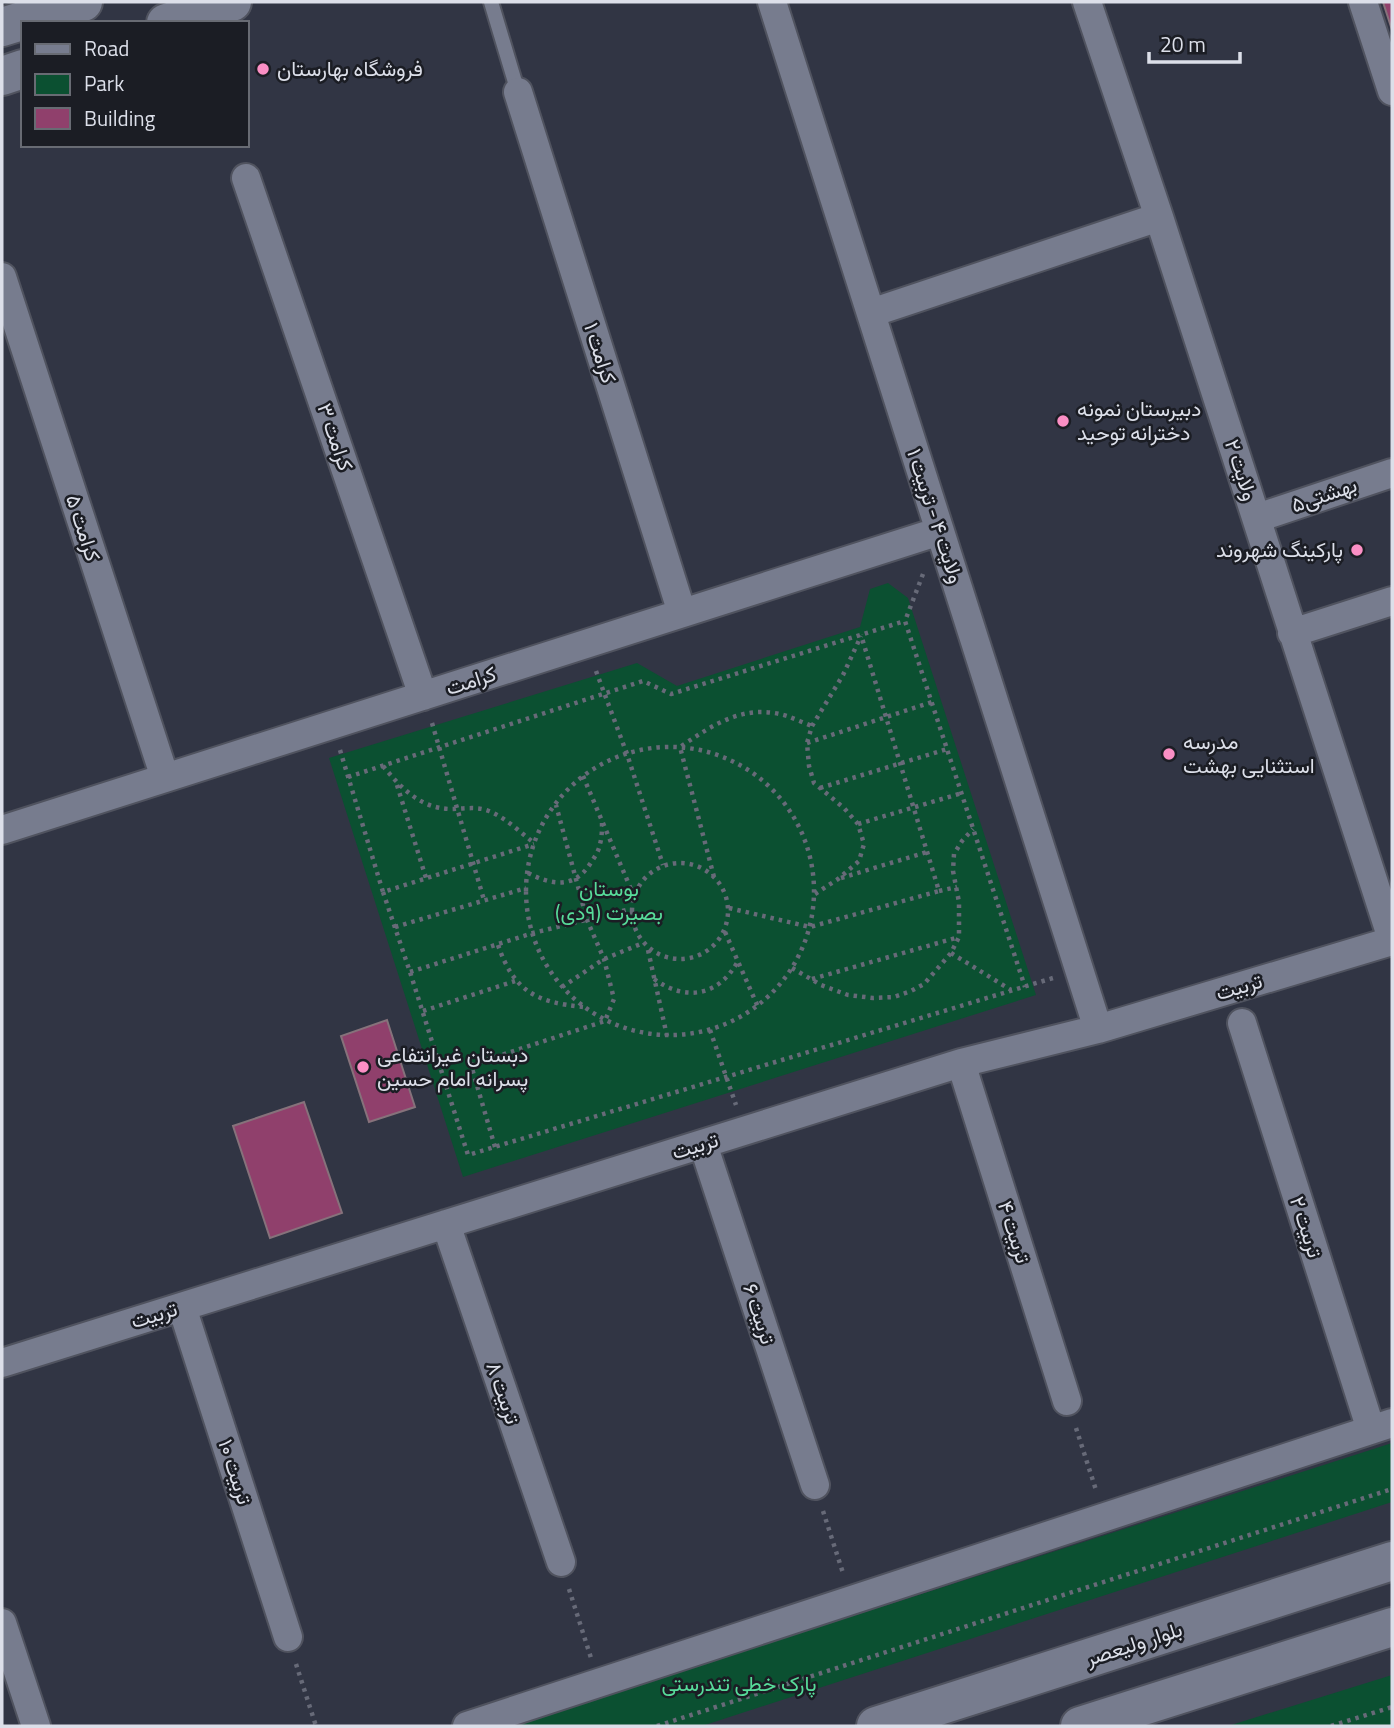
<svg xmlns="http://www.w3.org/2000/svg" width="1394" height="1728" font-family="'Titillium Web',Vazirmatn,sans-serif">
<style>
.green{fill:#0b5031}
.building{fill:#90406c;stroke:#86727b;stroke-width:2}
.lines{fill:none;stroke-linecap:round;stroke-linejoin:round}
.lane-casing{stroke:#50535f;stroke-width:18}
.street-casing{stroke:#50535f;stroke-width:32}
.secondary-casing{stroke:#50535f;stroke-width:42}
.path{stroke:#676a78;stroke-width:4.5;stroke-dasharray:3.5 5;stroke-linecap:butt}
.lane{stroke:#777c8e;stroke-width:14}
.street{stroke:#777c8e;stroke-width:28}
.secondary{stroke:#777c8e;stroke-width:38}
.poi-dot{fill:#fb8fc5;stroke:#1b1d24;stroke-width:2.5}
.labels{text-anchor:middle;stroke-width:5;stroke-linejoin:round;paint-order:stroke}
.poi-label{font-size:21px;fill:#dcdfe9;stroke:#1b1d24;text-anchor:start}
.street-label{font-size:21px;fill:#dcdfe9;stroke:#1b1d24}
.park-label{font-size:21px;fill:#57dc9a;stroke:#1b1d24}
</style>
<rect width="100%" height="100%" fill="#313544"/>
<path class="green" d="M888,583L908,598L1036,995L463,1177L329,758L637,663L677,686L860,627L870,589Z
M1392,1443V1502L702,1726H510Z
M1392,1675V1726H1228Z"/>
<path class="building" d="M1383,2H1392V30Z
M387,1020L415,1107L369,1122L341,1036Z
M304,1102L342,1213L270,1238L233,1126Z"/>
<g class="lines">
<defs>
<path id="lane" d="M491,2L518,92"/>
<path id="street" d="M772,2L1098,1029
M1087,2L1159,217L1392,939
M1363,2L1392,91
M518,92L682,613
M246,178L423,696
M2,277L165,778
M871,313L1159,217
M1257,518L1392,473
M1292,633L1392,601
M2,830L940,531
M1242,1023L1371,1430
M961,1063L1067,1401
M703,1144L815,1485
M446,1224L561,1562
M182,1307L288,1637
M2,1363L961,1063L1098,1029L1392,941
M2,1623L36,1726
M467,1726L1392,1423"/>
<path id="secondary" d="M166,23L232,2
M2,27L83,2
M2,76L23,69
M876,1726L1392,1561
M1080,1726L1392,1627"/>
</defs>
<use href="#lane" class="lane-casing"/>
<use href="#street" class="street-casing"/>
<use href="#secondary" class="secondary-casing"/>
<path class="path" d="M923,574L905,621L1025,987
M596,671L627,754L663,865
M432,723L484,900
M807,743L932,702
M526 891a144 144 0 1 1 288 0a144 144 0 1 1-288 0Z
M340,750L383,892L534,844
M383,766C401,788 420,808 450,809C463,809 477,806 489,811C506,818 520,832 534,843
M583,776L633,894
M348,777L643,681L671,694L905,621
M397,785L426,878
M820,788L947,749
M858,824L962,793
M632 911a48 48 0 1 1 96 0a48 48 0 1 1-96 0Z
M528,873C551,885 574,889 590,864C594,858 599,851 600,844C602,837 602,829 602,822
M714,877L680,747C714,724 745,703 787,716C795,719 804,723 812,726
M841,878L927,852
M939,891L957,887
M383,892L410,972L468,1155L1053,978
M815,894L838,879L859,861L864,844L858,824L844,808L814,783L809,766L807,743L812,726L843,675L861,636
M729,908L810,927L939,891L861,635
M395,927L526,888
M725,932L758,1007
M498,945C514,991 535,1002 583,1007
M648,950L667,1036
M951,953L1011,990
M792,968L821,985L848,995L873,998L894,997L911,991L924,984L951,953L959,937V902L953,871L954,854L962,841L973,829
M410,972L533,933L630,909
M654,979C686,1002 719,996 738,961
M812,979L959,937
M562,987L604,959L643,943
M423,1011L515,981
M710,1030L736,1105
M495,1147L471,1065L605,1021L614,999L604,959L587,920L556,805
M1076,1428L1096,1490
M823,1511L843,1573
M569,1589L591,1658
M296,1664L316,1726
M657,1726L1392,1489
M1331,1726L1392,1707"/>
<use href="#lane" class="lane"/>
<use href="#street" class="street"/>
<use href="#secondary" class="secondary"/>
</g>
<g class="poi-dot">
<circle cx="263" cy="69" r="7"/>
<circle cx="1063" cy="421" r="7"/>
<circle cx="1357" cy="550" r="7"/>
<circle cx="1169" cy="754" r="7"/>
<circle cx="363" cy="1067" r="7"/>
</g>
<g class="labels">
<g class="poi-label">
<text x="277" y="76">فروشگاه بهارستان</text>
<text x="1077" y="416">دبیرستان نمونه<tspan x="1077" dy="24">دخترانه توحید</tspan></text>
<text x="1343" y="557" text-anchor="end">پارکینگ شهروند</text>
<text x="1183" y="749">مدرسه<tspan x="1183" dy="24">استثنایی بهشت</tspan></text>
<text x="377" y="1062">دبستان غیرانتفاعی<tspan x="377" dy="24">پسرانه امام حسین</tspan></text>
</g>
<g class="street-label">
<text transform="translate(600 353) rotate(72)" y="7">کرامت ۱</text>
<text transform="translate(335 437) rotate(71)" y="7">کرامت ۳</text>
<text transform="translate(1241 470) rotate(72)" y="7">ولایت ۲</text>
<text transform="translate(1324 495) rotate(-19)" y="7">بهشتی۵</text>
<text transform="translate(935 516) rotate(72)" y="7">ولایت ۴ - تربیت ۱</text>
<text transform="translate(83 528) rotate(72)" y="7">کرامت ۵</text>
<text transform="translate(471 681) rotate(-18)" y="7">کرامت</text>
<text transform="translate(1239 987) rotate(-17)" y="7">تربیت</text>
<text transform="translate(695 1146) rotate(-17)" y="7">تربیت</text>
<text transform="translate(1306 1227) rotate(72)" y="7">تربیت ۲</text>
<text transform="translate(1014 1232) rotate(72)" y="7">تربیت ۴</text>
<text transform="translate(759 1314) rotate(72)" y="7">تربیت ۶</text>
<text transform="translate(154 1315) rotate(-17)" y="7">تربیت</text>
<text transform="translate(503 1393) rotate(71)" y="7">تربیت ۸</text>
<text transform="translate(235 1472) rotate(72)" y="7">تربیت ۱۰</text>
<text transform="translate(1134 1644) rotate(-18)" y="7">بلوار ولیعصر</text>
</g>
<g class="park-label">
<text x="609" y="896">بوستان<tspan x="609" dy="24">بصیرت (۹دی)</tspan></text>
<text x="739" y="1691">پارک خطی تندرستی</text>
</g>
</g>
<rect width="1394" height="1728" fill="none" stroke="#dcdfe9" stroke-width="7"/>
<rect x="21" y="21" width="228" height="126" fill="#1b1d24" stroke="#686b73" stroke-width="2"/>
<rect x="35" y="44" width="35" height="10" fill="#777c8e" stroke="#686b73" stroke-width="2"/>
<text x="84" y="56" font-size="21" fill="#dcdfe9">Road</text>
<rect x="35" y="74" width="35" height="21" fill="#0b5031" stroke="#686b73" stroke-width="2"/>
<text x="84" y="91" font-size="21" fill="#dcdfe9">Park</text>
<rect x="35" y="108" width="35" height="21" fill="#90406c" stroke="#686b73" stroke-width="2"/>
<text x="84" y="126" font-size="21" fill="#dcdfe9">Building</text>
<path d="M1149 52v10h91v-10" fill="none" stroke="#dcdfe9" stroke-width="3.5"/>
<text x="1160" y="52" font-size="21" fill="#dcdfe9" stroke="#1b1d24" stroke-width="5" paint-order="stroke">20 m</text>
</svg>
